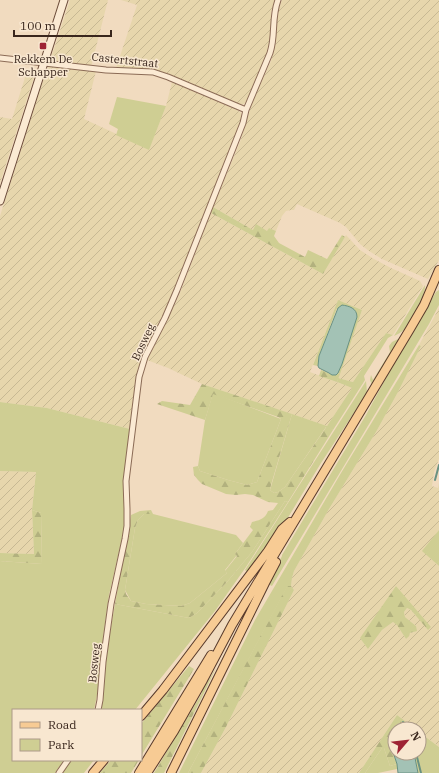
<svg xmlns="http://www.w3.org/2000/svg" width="439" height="773" font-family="'IBM Plex Serif',serif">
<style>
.farmland{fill:url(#farmland-furrows);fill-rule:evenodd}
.green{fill:#cfce93}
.forest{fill:url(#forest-firs)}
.water{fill:#a3c2b5;stroke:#699182}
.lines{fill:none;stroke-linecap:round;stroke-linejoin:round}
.stream{stroke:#699182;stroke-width:2}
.minor-casing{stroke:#8b6b56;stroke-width:7}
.secondary-casing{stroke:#6c4c3a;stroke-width:9}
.primary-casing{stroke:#583a2b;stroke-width:10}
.minor{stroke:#fbead3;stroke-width:5}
.secondary{stroke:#fbead3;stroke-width:7}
.primary{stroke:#f7cb94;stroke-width:8}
.poi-dot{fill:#9e2334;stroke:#f8e7d0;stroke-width:1.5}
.labels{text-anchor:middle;stroke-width:3;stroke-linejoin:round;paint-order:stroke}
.poi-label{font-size:11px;fill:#39261c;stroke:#f8e7d0}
.street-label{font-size:11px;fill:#39261c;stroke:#f8e7d0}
</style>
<defs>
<pattern id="farmland-furrows" width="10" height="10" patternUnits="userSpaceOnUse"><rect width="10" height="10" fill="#e7d6ac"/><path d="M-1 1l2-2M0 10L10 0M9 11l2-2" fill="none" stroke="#c7b893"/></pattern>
<pattern id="forest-firs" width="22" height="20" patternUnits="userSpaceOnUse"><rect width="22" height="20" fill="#cfce93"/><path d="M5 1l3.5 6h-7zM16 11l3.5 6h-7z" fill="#b2b17e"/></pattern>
</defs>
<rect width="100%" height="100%" fill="#f1dbbf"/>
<path class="farmland" d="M70,0H108L91,67L50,61Z
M121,0H275L271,13L272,32L271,46L262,65L248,100L244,104H237L155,70L116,68L137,5Z
M282,0H439V260L428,279L382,259L369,251L360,244L346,227L340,223L297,204L294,210H291L286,211L282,216L276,231L269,228L268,231L253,230L213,207L240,142L252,103L271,61L276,42L277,14Z
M50,66L96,71L84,119L149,149L166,106L172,82L237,110L241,113L242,119L173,296L143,355L139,367L130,429L47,408L0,402V216L47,68Z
M27,71L35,74L0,183V117L12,119Z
M211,213L323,274L346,235L360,250L374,259L391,268L420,281L423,286L393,335L386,333L353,382L338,378L362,310L338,300L310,372L352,388L327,426L202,384L168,368L147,360L178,298Z
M439,308V459L434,472L432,486L438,488L439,483V530L423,551L439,566V747L419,732V729H415L397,715L359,773H201L226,727L294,590L291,586L292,578L294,571L329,509L376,432L398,392L421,346L419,345ZM396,586L428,629L411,610L407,608L404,612L405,617L416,626L414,632L410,633L406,639L397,624L393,622L382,630L368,649Z
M0,471L36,472L32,510L34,554L0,553Z"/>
<path class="green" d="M117,97L166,106L149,150L116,135L118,129L109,124Z
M425,285C426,295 412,322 405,329C402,332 398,334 394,336Z
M439,290V305L429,324L272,586L268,584L282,556V555L366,415L399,354L436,292Z
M338,300L362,310L340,374L338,373L342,364L337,308L319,356L318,366L313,365Z
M386,333L393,335L388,338L364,376L365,380L333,430L326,427L285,487L278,492L274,493L270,490L292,414L327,426L352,388L337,382L338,378L353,382Z
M400,338L372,385L370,380L371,375L373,380L390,352L389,346L392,342Z
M419,345L421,346L398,392L376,432L329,509L294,571L292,578L291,586L287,587L188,773H179L255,620L341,473Z
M366,381L367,392L361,402L321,463L275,539L249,573L245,570Z
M213,393L281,419L257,482L247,485L228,480L200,471L198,466L205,420Z
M0,402L47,408L130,429L123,481L125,523L122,539L109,595L103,638L98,690L94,710H13V760H64L55,773H0V561L42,564L41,513L32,510L36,472L0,471Z
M285,501L288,502L246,567L215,611L135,710H99L102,699L106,655L115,604L189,618L197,613L227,582L252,552Z
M144,514H153L236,535L243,543L235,554L237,555L225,570L227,573L190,603L181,606L146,604L131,601L125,590L135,528L138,520Z
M439,530V566L422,551Z
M216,668L204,693H202V691Z
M419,732L439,747V773H418L414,753H419Z
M382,748H384L390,766L397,764V769L378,773H365Z
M71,760H94L84,773H62Z"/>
<path class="forest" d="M213,207L253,230L256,224L267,231L269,228L276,231L274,236L279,243L305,257L308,250L327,259L342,235L345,237L323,274L211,213Z
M321,370C327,372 332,377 338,373L340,374L337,382L319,376Z
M202,384L292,414L271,485L270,490L274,493L278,492L285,487L327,426L333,430L288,502L285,501L252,552L227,582L197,613L189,618L115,604L131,515L140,511L151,510L153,514H144L138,520L135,528L125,590L126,594L131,601L146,604L181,606L190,603L227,573L225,571L237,556L235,554L253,530L250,527L252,522C260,520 265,519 268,511L273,510L278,503L268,502L253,495L245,494L236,495L226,494L202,484L198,480L194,475L193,467L198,466L200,471L228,480L247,485L257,482L281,419L278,417L213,394L205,420L157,404L162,401L190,405Z
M32,510L41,513L42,564L0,561V553L34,554Z
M287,586H291L294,590L226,727L201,773H188Z
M396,586L431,627L428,630L411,610L407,608L404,612L405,617L416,626L417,631L410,633L409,636L406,639L397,625L393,622L382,630L368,649L360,638Z
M189,666L194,669L141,756V724Z
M202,693H204L164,773H154Z
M397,715L405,721L407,725L404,726L402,729H395V733L391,735L389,740L397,764L390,766L384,748H382L365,773H359Z
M111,760H139L131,773H100Z"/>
<path class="water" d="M342,305C349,306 357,308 357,317L342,364L338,373L336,375H332L329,373L319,368L318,366L319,356L338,308Z
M395,733V753H414L418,773H398L397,764L389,740C389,736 392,734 395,733Z"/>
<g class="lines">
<path class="stream" d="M435,480L439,465
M403,722L407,729
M416,753L421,773"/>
<defs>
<path id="minor" d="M0,58L106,70L153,72L168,77L246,110
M98,710L100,700L103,662L111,604L125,539L127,526V509L126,481L139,377L145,357L165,318L177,290L243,123L246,110L270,53C276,35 271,19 278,0
M59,773L68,760"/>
<path id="secondary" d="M0,201L64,0"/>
<path id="primary" d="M141,716L163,690L268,551L282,529L290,522
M93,773L104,760
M139,773L211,655
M147,773L174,731L203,680L232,625L410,329L424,305L439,270
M171,773L265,583L276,562"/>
</defs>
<use href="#minor" class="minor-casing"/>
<use href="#secondary" class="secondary-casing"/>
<use href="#primary" class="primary-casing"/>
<use href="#minor" class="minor"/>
<use href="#secondary" class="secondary"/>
<use href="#primary" class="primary"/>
</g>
<rect class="poi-dot" x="39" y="42" width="8" height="8" rx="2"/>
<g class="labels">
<g class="poi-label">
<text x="43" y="63">Rekkem De<tspan x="43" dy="13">Schapper</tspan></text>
</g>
<g class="street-label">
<text transform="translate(125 60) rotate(6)" y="4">Castertstraat</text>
<text transform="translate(143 342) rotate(-65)" y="4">Bosweg</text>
<text transform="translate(94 663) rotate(-84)" y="4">Bosweg</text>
</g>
</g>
<rect x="12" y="709" width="130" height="52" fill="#f8e7d0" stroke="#ac9a88"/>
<rect x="20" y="722" width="20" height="6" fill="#f7cb94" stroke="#ac9a88"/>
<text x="48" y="729" font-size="12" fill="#39261c">Road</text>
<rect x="20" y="739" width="20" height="12" fill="#cfce93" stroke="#ac9a88"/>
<text x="48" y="749" font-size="12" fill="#39261c">Park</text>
<g transform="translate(407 741) rotate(62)"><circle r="19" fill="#f8e7d0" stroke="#ac9a88"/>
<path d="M0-3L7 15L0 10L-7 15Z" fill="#9e2334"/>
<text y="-6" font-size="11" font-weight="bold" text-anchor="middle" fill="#39261c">N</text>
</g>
<path d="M14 30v6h97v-6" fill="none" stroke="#39261c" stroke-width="2"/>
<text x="20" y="30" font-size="12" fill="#39261c" stroke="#f8e7d0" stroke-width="3" paint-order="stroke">100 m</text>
</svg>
